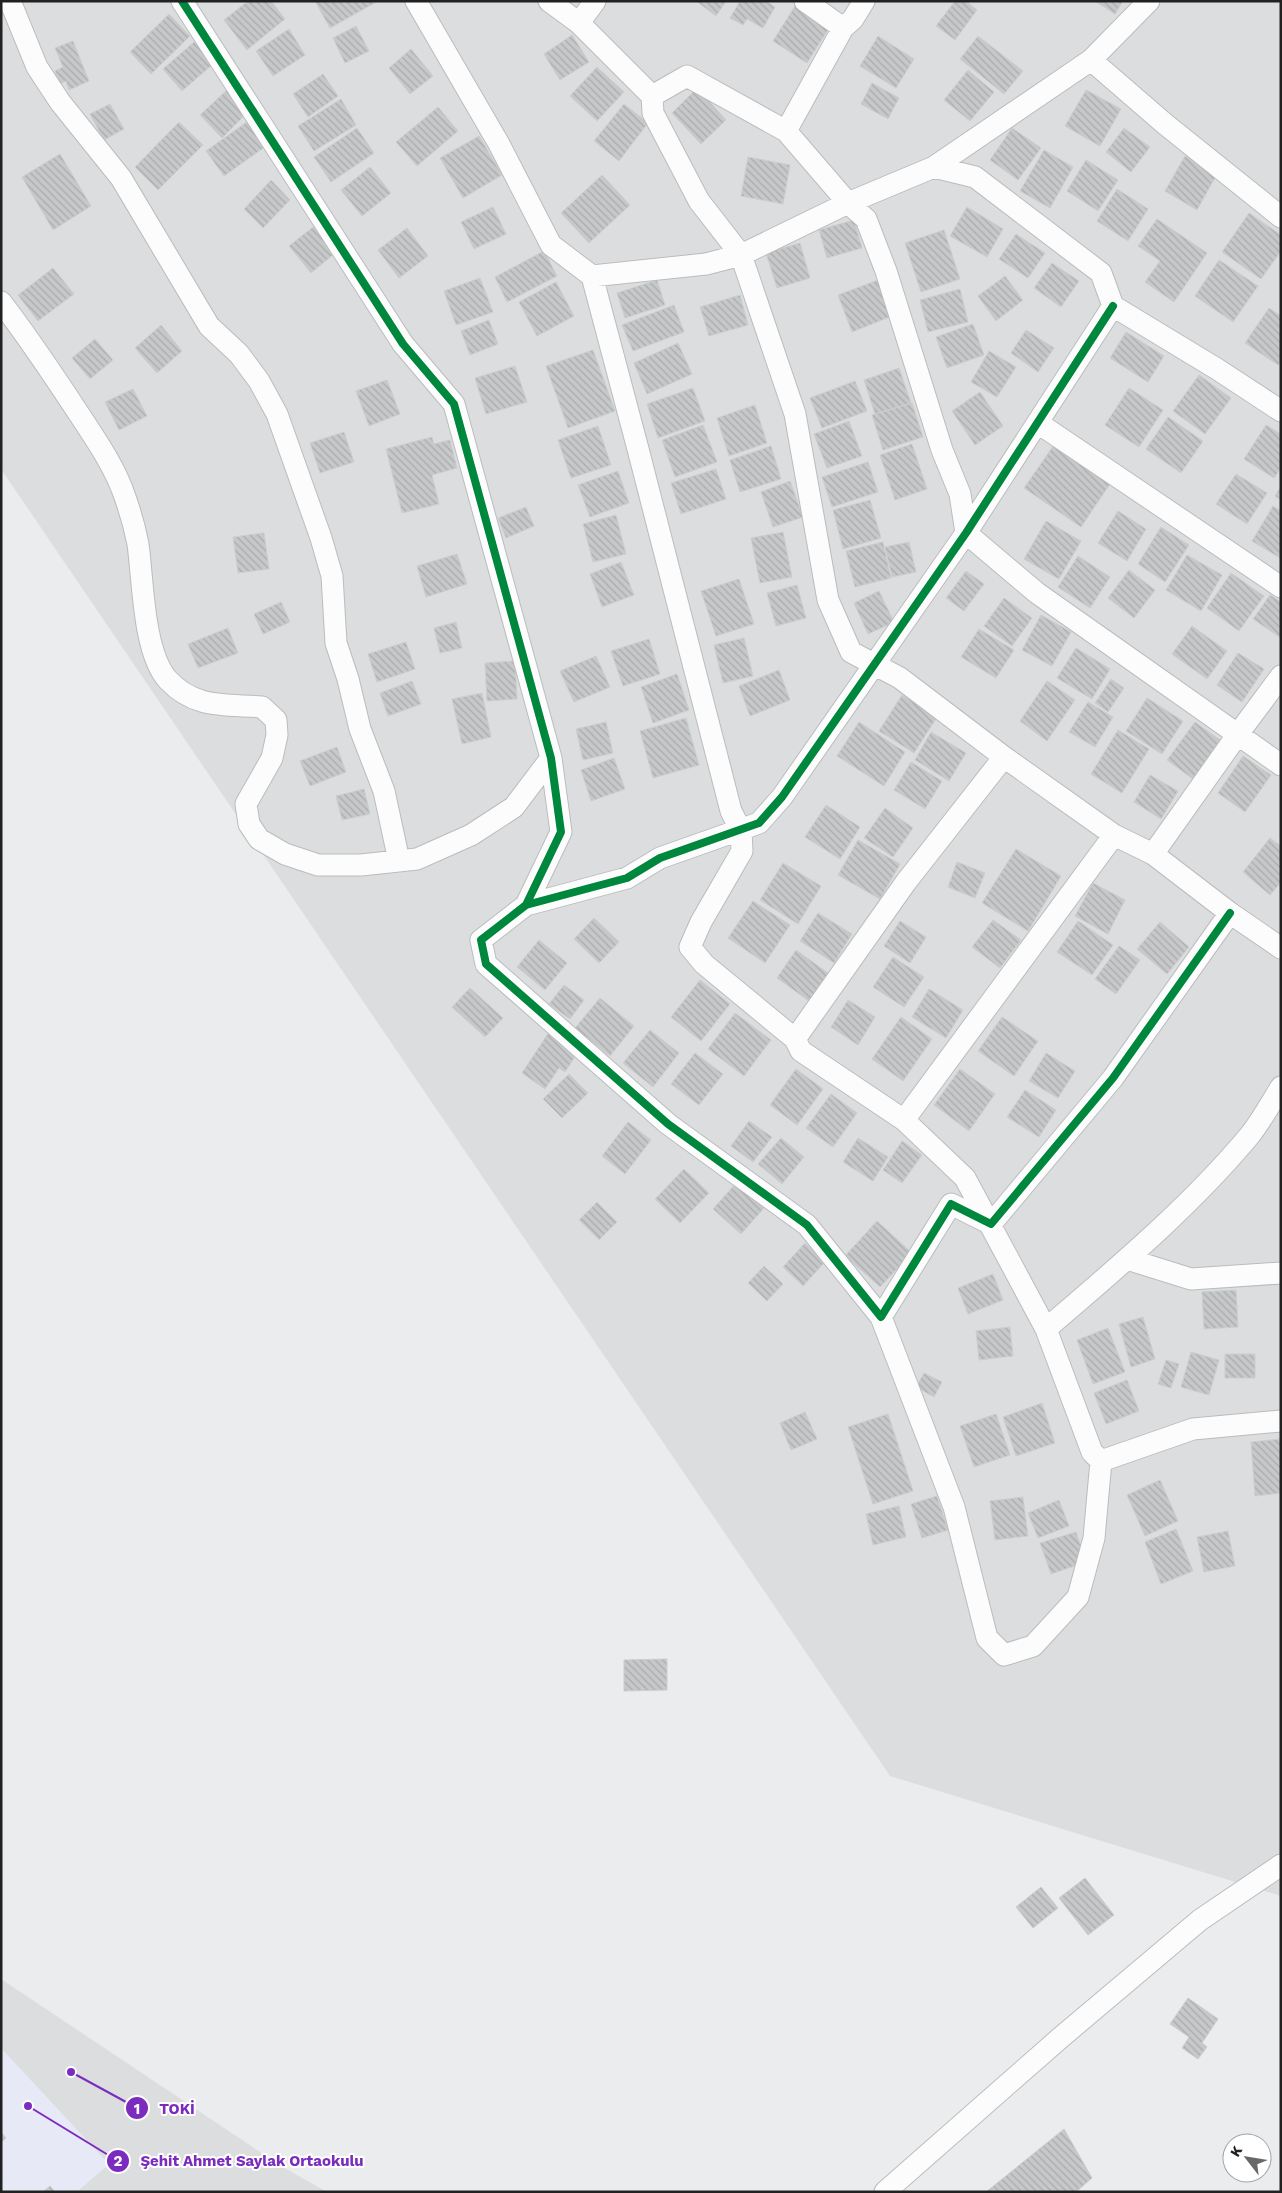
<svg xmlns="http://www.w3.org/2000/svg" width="1282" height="2193" viewBox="0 0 1282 2193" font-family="'Work Sans',sans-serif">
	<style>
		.residential { fill: #dbddde }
		.education { fill: #e7e9f6 }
		.building { fill: url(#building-back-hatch); stroke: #cbcfd1 }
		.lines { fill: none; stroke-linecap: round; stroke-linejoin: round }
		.minor-casing { stroke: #bbbcbd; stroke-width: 23 }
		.minor { stroke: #fcfcfc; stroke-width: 21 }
		.cycleway-casing { stroke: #fff; stroke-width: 11 }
		.cycleway { stroke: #00873e; stroke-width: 8 }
		.leader { fill: none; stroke: #7b2cbf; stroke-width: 2 }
		.callout-dot { fill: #7b2cbf; stroke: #fff; stroke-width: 2 }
		.mark-label { font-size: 15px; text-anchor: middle; font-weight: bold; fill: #fff }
		.callout-label { font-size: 15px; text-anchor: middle; font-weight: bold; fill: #7b2cbf; stroke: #fff; stroke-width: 4; stroke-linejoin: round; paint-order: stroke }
	</style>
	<defs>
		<pattern id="building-back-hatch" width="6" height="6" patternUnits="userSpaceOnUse" patternTransform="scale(1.25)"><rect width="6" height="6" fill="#c6c8c9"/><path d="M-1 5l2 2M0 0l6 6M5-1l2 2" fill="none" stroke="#aaacac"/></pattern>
	</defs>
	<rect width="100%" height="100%" fill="#eaecee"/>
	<path class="residential" d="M1,1h1280v1895l-391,-120 -889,-1307z
		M1,1979l280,187 46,26h-326z"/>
	<path class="education" d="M1,2048l108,116 -32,28h-76z"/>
	<path class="building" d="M248,1h23l14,18 -38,31 -23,-30z
		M315,1h63l-48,27z
		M696,1h30l-10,15z
		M740,1h26l9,6 -12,21 -16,-9 -4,6 -13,-7z
		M955,1h11l11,9 -22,30 -19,-14z
		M1095,1h28l-8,13z
		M795,6l34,22 -22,35 -34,-22z
		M169,14l21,22 -39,38 -21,-22z
		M356,26l13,25 -24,12 -12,-25z
		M289,29l16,26 -32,21 -17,-25z
		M572,35l17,27 -29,18 -16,-26z
		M878,36l36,23 -18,29 -36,-22z
		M978,36l45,35 -19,23 -44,-35z
		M73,41l16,40 -20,9 -3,-9 -6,3 -5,-13 8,-4 -8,-19z
		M194,42l19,22 -31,27 -19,-22z
		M411,49l22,27 -23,18 -21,-26z
		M597,67l27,25 -27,29 -27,-25z
		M968,70l26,22 -24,29 -26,-21z
		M323,74l15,22 -30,21 -15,-23z
		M872,83l27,15 -11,21 -27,-15z
		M697,88l29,32 -25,24 -29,-31z
		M228,89l21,22 -27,27 -22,-23z
		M1086,90l35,19 -21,37 -35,-20z
		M341,99l15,26 -42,26 -16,-25z
		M110,104l14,25 -20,11 -14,-26z
		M624,104l24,19 -29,38 -25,-20z
		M438,107l20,24 -41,35 -21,-24z
		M251,119l18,25 -45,32 -18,-25z
		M179,122l24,23 -45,45 -23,-23z
		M357,128l17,25 -43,29 -17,-25z
		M1012,128l29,20 -23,32 -28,-20z
		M1124,128l26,19 -19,25 -25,-20z
		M479,136l23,39 -39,23 -23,-40z
		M1044,150l29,17 -23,41 -30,-17z
		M60,154l31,52 -38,24 -31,-53z
		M1185,156l32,18 -20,36 -32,-19z
		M748,157l42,8 -7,39 -42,-8z
		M1086,160l32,20 -20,31 -31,-20z
		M370,167l21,26 -29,23 -21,-26z
		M602,175l28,30 -41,38 -28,-30z
		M271,180l19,20 -27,28 -19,-19z
		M1117,189l31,20 -20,32 -31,-20z
		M493,207l13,27 -32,15 -13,-27z
		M967,207l36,22 -16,28 -37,-21z
		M1249,213l32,22v16l-20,28 -39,-27z
		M1157,219l50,34 -33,49 -29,-20 15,-21 -22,-15z
		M854,220l8,28 -35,10 -8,-28z
		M317,224l22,26 -28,23 -22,-27z
		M407,228l21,28 -29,22 -21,-28z
		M944,230l16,49 -39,13 -16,-49z
		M1016,234l29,19 -17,25 -29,-19z
		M800,243l10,35 -33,10 -11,-35z
		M544,251l13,25 -50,26 -12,-25z
		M1219,260l39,26 -25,36 -38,-26z
		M1052,263l27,18 -18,26 -27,-19z
		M53,268l21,26 -36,27 -20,-26z
		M1005,276l18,24 -27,21 -18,-25z
		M480,278l13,34 -37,13 -12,-34z
		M657,280l8,25 -40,13 -8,-25z
		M878,280l14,36 -40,16 -14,-37z
		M556,282l18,34 -37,20 -18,-34z
		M960,289l8,33 -40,10 -8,-32z
		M740,295l8,30 -39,11 -9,-29z
		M674,305l10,27 -51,19 -11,-26z
		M1269,308l12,8v46l-3,3 -33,-22z
		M489,320l9,24 -28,11 -9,-24z
		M973,324l11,31 -37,13 -11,-31z
		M161,325l21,26 -25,22 -22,-25z
		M1026,330l28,18 -16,24 -27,-19z
		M1126,332l38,24 -16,26 -38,-24z
		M95,339l18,21 -23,19 -18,-21z
		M678,343l14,31 -45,20 -13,-31z
		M593,350l22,61 -47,17 -22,-62z
		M989,351l27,16 -19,30 -26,-15z
		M515,366l12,36 -41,12 -11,-36z
		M899,368l12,35 -36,11 -11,-34z
		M1199,375l32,23 -26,36 -32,-23z
		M387,380l13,34 -31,12 -13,-35z
		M855,381l12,30 -45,17 -12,-30z
		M693,388l12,33 -47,17 -11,-34z
		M1129,388l34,22 -24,37 -34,-22z
		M133,389l14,27 -28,14 -14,-28z
		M980,392l23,34 -28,19 -23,-34z
		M912,403l11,34 -40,13 -11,-35z
		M755,405l12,38 -38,13 -12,-38z
		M1168,417l35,24 -22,32 -35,-24z
		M849,421l13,35 -35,12 -13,-34z
		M703,425l14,37 -42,15 -13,-37z
		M1266,425l15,9v34l-7,10 -30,-19z
		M598,426l13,39 -40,13 -13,-38z
		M344,432l10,30 -34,11 -10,-30z
		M432,437l2,7 16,-4 7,28 -25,7 7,29 -37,9 -16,-64z
		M912,444l15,45 -32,11 -15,-45z
		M1054,445l56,39 -29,43 -57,-39z
		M771,446l10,33 -41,13 -10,-32z
		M868,462l10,30 -46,15 -10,-30z
		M716,469l10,30 -45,15 -10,-31z
		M618,471l11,32 -39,14 -12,-32z
		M1236,474l31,19 -20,31 -31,-20z
		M790,481l13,36 -30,10 -12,-35z
		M1281,486v14l-6,-4z
		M870,500l11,38 -38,11 -10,-39z
		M1273,506l8,5 -1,47 -28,-17z
		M526,507l8,19 -28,12 -8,-20z
		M1118,511l28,18 -19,32 -29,-18z
		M616,515l10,39 -33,8 -10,-38z
		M1046,521l35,20 -22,38 -35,-20z
		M1161,527l28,18 -24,37 -27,-18z
		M783,532l9,45 -32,6 -9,-45z
		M264,533l5,36 -31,4 -5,-36z
		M883,542l8,36 -36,9 -9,-36z
		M909,542l7,30 -24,5 -7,-30z
		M457,554l10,30 -41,13 -9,-31z
		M1187,555l35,20 -21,36 -35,-21z
		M1078,556l32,21 -20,31 -32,-21z
		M621,562l13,33 -32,12 -12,-33z
		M1129,570l26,20 -21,28 -26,-20z
		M966,571l18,13 -20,27 -18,-13z
		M1231,573l33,23 -25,35 -32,-23z
		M739,579l15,45 -38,12 -15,-45z
		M797,585l9,33 -30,8 -9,-33z
		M879,591l15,31 -26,12 -14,-31z
		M1270,595l11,7v36l-28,-19z
		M1004,598l28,20 -20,28 -28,-20z
		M281,602l9,20 -27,12 -9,-20z
		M1041,615l30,17 -19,34 -30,-16z
		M456,622l6,26 -22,5 -6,-25z
		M1192,626l35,25 -20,28 -35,-25z
		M228,628l10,25 -40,15 -10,-24z
		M979,629l35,21 -18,28 -35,-21z
		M744,638l9,38 -30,7 -9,-38z
		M649,639l11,35 -37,12 -12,-35z
		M406,642l9,27 -38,13 -9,-28z
		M1076,648l34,21 -18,30 -35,-21z
		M1238,653l26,16 -22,33 -25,-17z
		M596,656l14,31 -36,15 -14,-31z
		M515,661l2,38 -30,2 -2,-38z
		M779,670l11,30 -40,16 -11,-30z
		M677,674l12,36 -36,13 -12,-36z
		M1111,679l13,9 -16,24 -13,-9z
		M412,681l9,23 -33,12 -8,-23z
		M1047,681l28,19 -28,41 -27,-20z
		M482,693l9,44 -29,7 -10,-45z
		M902,695l35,22 -23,36 -35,-22z
		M1147,698l36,23 -21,33 -36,-23z
		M1088,702l25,15 -18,30 -26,-15z
		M686,718l13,47 -46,13 -13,-47z
		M606,722l7,31 -30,7 -7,-31z
		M859,722l46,30 -21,34 -47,-30z
		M1195,722l25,18 -27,39 -26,-19z
		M1118,730l31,19 -27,44 -31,-19z
		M931,732l35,21 -17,28 -34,-21z
		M337,747l9,25 -36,14 -10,-25z
		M1243,756l28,19 -26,37 -27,-19z
		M614,758l11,31 -34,12 -10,-31z
		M911,762l31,19 -17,28 -31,-19z
		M1150,775l28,16 -17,28 -27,-17z
		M364,789l6,25 -28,6 -6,-24z
		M826,805l34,22 -20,32 -35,-22z
		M885,808l28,20 -20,29 -29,-19z
		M1270,838l11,8v36l-11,13 -27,-23z
		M858,840l42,24 -20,35 -42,-24z
		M1016,849l45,27 -33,55 -46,-28z
		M957,862l28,11 -10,25 -27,-11z
		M783,863l38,23 -23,38 -38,-24z
		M1093,883l32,17 -17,34 -33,-18z
		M753,901l37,24 -25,38 -37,-25z
		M818,913l34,21 -18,29 -34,-22z
		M594,918l25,24 -20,21 -25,-24z
		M993,920l28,20 -21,28 -28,-21z
		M900,921l26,16 -16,26 -26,-17z
		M1078,921l35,24 -21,30 -35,-23z
		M1160,922l29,25 -22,27 -30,-25z
		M539,940l28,23 -22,27 -28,-23z
		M1119,946l21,14 -24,34 -21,-15z
		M796,950l32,23 -19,28 -32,-23z
		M893,957l31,20 -20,30 -31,-20z
		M700,980l30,24 -29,37 -30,-24z
		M564,985l20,15 -14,19 -21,-15z
		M470,988l33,30 -18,19 -33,-30z
		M929,989l34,21 -17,28 -34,-21z
		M600,998l34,28 -24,30 -35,-28z
		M848,1000l27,17 -17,28 -27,-18z
		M735,1013l36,27 -27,36 -36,-27z
		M901,1017l31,22 -29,42 -31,-22z
		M1002,1017l36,24 -24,35 -36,-25z
		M650,1030l29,23 -26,34 -30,-24z
		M549,1032l29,20 -13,20 -6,-4 -14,21 -23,-16z
		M695,1053l28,21 -24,31 -28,-21z
		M1046,1053l29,18 -17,27 -29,-17z
		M796,1069l27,20 -26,36 -27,-20z
		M960,1069l35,25 -26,37 -35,-26z
		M569,1074l19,19 -26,25 -19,-19z
		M1025,1090l31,20 -17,27 -32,-20z
		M831,1094l26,19 -24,34 -27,-19z
		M749,1121l23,16 -19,25 -22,-16z
		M628,1122l23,18 -26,34 -23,-18z
		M781,1138l23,19 -22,27 -24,-20z
		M858,1138l30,19 -15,24 -30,-19z
		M902,1141l20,14 -20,28 -19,-13z
		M684,1169l25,24 -29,30 -25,-24z
		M737,1182l28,25 -24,27 -28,-25z
		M597,1202l20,20 -18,18 -20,-20z
		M877,1221l35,32 -32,34 -35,-31z
		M805,1243l20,19 -22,24 -20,-19z
		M764,1266l19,18 -16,17 -19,-18z
		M993,1274l10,26 -35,14 -10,-26z
		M1236,1290l2,37 -34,2 -2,-37z
		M1143,1317l12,42 -24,8 -12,-43z
		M1010,1327l3,29 -34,4 -3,-29z
		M1108,1328l17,44 -32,12 -16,-44z
		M1191,1352l28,8 -10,35 -28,-8z
		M1225,1354h30v24h-30z
		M1166,1360l13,4 -8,24 -13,-4z
		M924,1373l18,9 -8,15 -18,-10z
		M1127,1380l12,31 -33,13 -12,-31z
		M1042,1403l13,40 -39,13 -13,-39z
		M805,1412l12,27 -26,11 -11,-27z
		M888,1414l25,77 -40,13 -25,-77z
		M996,1414l14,41 -36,12 -14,-41z
		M1281,1439v54l-26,3 -4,-54z
		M1160,1480l18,41 -33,15 -18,-41z
		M937,1496l11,34 -26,8 -11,-34z
		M1023,1497l5,39 -33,4 -5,-39z
		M1059,1500l10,26 -31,12 -10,-25z
		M899,1506l7,31 -33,8 -7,-31z
		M1176,1529l17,42 -32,13 -16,-42z
		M1228,1531l7,35 -31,6 -7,-35z
		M1076,1532l10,30 -35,12 -11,-31z
		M667,1659v31l-43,1v-31z
		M1085,1878l29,37 -26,20 -29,-37z
		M1041,1887l17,21 -25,20 -17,-21z
		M1188,1998l30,21 -16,24 5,4 -9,12 -16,-11 7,-11 -19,-13z
		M1064,2129l28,49 -16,14h-90z
		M1,2132l5,6 -5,4z
		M50,2186l5,6h-12z"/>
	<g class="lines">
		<g class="minor-casing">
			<path id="minor" d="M10,1l27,66 23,35 61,76 88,148 30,28 20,27 18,33 44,124 11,38 4,67 12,36 12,50 24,62 15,70
				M182,1l221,343 51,60 97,354 10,74 -35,73
				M416,1l83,143 52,101 41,31 46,173 93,362 10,20 1,20 -41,71 -11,25 14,17 91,75 6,12 103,69 61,58 81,151 46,123 9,9 92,-32 88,-8
				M549,1l30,22 73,73 1,17 46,88 42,54 54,159 33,186 23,52 49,26 104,79 110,78 39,19 77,59 51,35
				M805,1l38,27
				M579,23l16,-22
				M1091,60l74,64 116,93
				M652,96l35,-20 99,55 62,72 18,16 20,52 56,179 18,44 6,39 71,60 244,172
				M786,131l57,-103 10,-9 11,-18
				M934,167l41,10 126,96 12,33 104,63 64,42
				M592,276l114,-12 35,-9 107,-52 86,-36 157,-107 58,-59
				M1,302c28,36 53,74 78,112 17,26 36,53 46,83 5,14 10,32 13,47 5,35 5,109 30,136 27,29 57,24 94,27l14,13 1,15 -5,23 -26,46 3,20 10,15 26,15 33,11h43l56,-6 54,-24 43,-28 37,-49
				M1113,306l-147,227 -184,264 -23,26 -99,35 -33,20 -101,27 -45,35 5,24 182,160 139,101 74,92 70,-113 40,20 122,-146 117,-165
				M1038,423l243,164
				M1153,854l85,-120 43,-58
				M795,1039l111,-157 98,-125
				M904,1120l210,-285
				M1127,1259l64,20 90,-6
				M881,1317l73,190 33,131 17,17 29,-9 45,-49 16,-59 7,-77
				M1046,1329c71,-61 144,-122 204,-194 11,-14 21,-32 31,-48
				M885,2192l174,-153 141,-119 81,-55"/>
		</g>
		<use href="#minor" class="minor"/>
		<g class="cycleway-casing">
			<path id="cycleway" d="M182,1l221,343 51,60 97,354 10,74 -35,73
				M1113,306l-147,227 -184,264 -23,26 -99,35 -33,20 -101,27 -45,35 5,24 182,160 139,101 74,92 70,-113 40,20 122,-146 117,-165"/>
		</g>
		<use href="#cycleway" class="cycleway"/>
	</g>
	<path class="leader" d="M71 2072L137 2108M28 2106L118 2161"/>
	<g class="callout-dot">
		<circle cx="71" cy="2072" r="5"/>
		<circle cx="28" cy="2106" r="5"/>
		<circle cx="137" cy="2108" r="12"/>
		<circle cx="118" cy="2161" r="12"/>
	</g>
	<g class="mark-label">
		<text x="137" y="2114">1</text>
		<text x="118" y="2166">2</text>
	</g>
	<g class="callout-label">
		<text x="177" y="2114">TOKİ</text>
		<text x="252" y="2166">Şehit Ahmet Saylak Ortaokulu</text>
	</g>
	<rect width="1282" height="2193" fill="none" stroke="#212121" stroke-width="5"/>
	<g transform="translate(1247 2158) rotate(301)"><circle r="24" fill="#ffffff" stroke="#a6a6a6"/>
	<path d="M0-4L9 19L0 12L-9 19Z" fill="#676869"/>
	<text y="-8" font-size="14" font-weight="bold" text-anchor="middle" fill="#212121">K</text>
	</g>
</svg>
